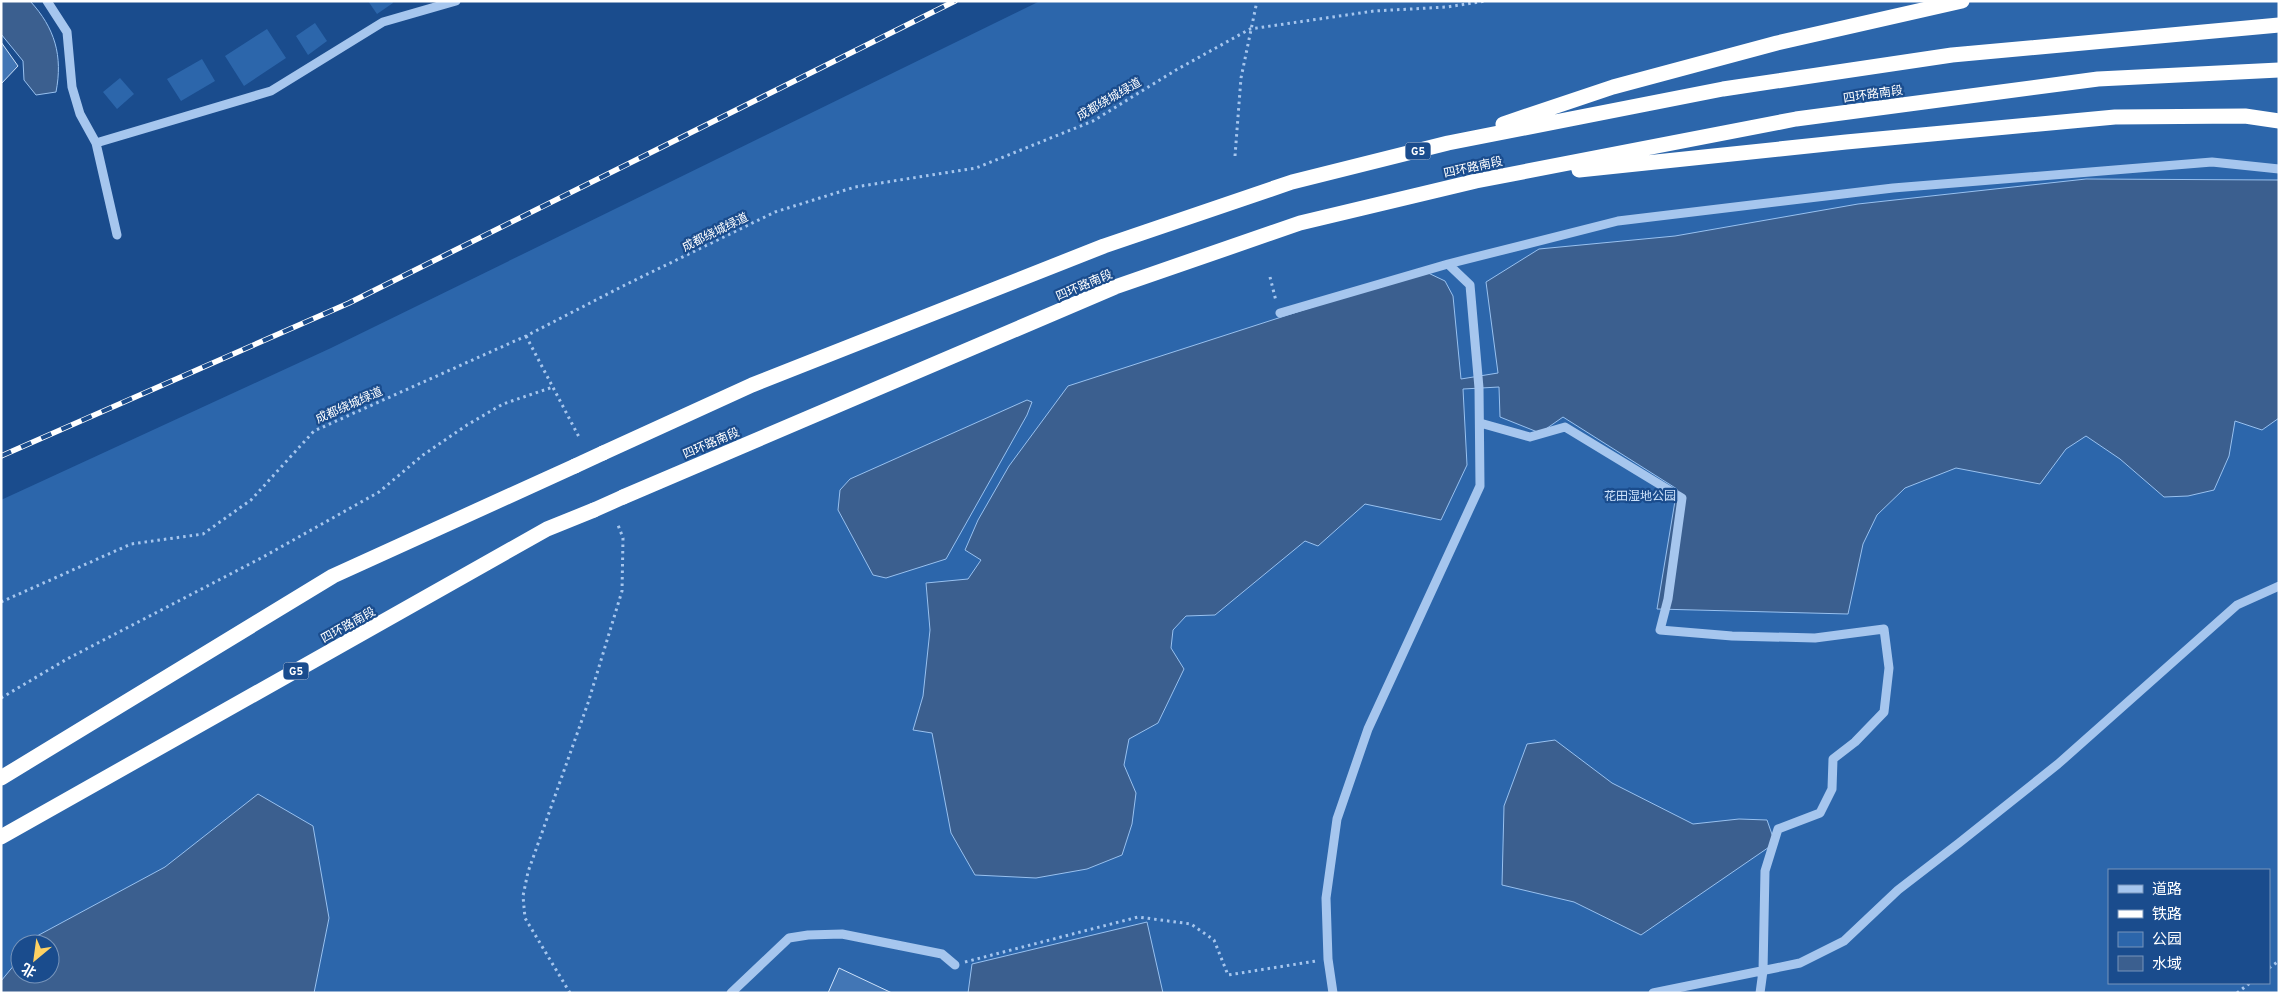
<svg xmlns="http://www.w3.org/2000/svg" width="2280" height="994" viewBox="0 0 2280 994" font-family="Overpass,'Noto Sans SC',sans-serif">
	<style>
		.green { fill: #2c66ab; fill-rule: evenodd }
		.water { fill: #3b5f8f; stroke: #98c1f0 }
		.building { fill: #4276b5; stroke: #cce1fa }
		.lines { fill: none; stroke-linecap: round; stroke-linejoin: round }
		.path { stroke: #a6c6ee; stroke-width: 3; stroke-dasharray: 2.5 4; stroke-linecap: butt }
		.minor { stroke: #a6c6ee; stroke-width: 9 }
		.highway { stroke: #fff; stroke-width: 15 }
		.rail-casing { stroke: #fff; stroke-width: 5.5 }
		.rail { stroke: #1a4c8d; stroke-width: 4; stroke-dasharray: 11; stroke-linecap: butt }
		.highway-bridge { stroke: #fff; stroke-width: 15 }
		.labels { text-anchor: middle; stroke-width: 4.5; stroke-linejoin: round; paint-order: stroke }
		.shield { fill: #1a4c8d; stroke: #bac9dd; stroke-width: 1 }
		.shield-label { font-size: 11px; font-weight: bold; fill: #fff }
		.street-label { font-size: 12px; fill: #fff; stroke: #1a4c8d }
		.park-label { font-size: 12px; fill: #cce1fa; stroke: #1a4c8d }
	</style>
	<rect width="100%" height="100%" fill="#1a4c8d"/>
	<path class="green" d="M368,1h24l1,2 -16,11z
		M1040,1h1239v992h-2278v-493l330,-152zM2109,870h160v113h-160zM20,944h30v30h-30z
		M315,23l12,18 -19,14 -12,-19z
		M267,29l19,29 -42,28 -19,-30z
		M202,59l13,22 -34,20 -14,-22z
		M120,78l14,16 -17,15 -14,-17z"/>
	<path class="water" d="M1,1h29c25,27 33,55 26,91l-20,3 -12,-15 -1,-19 -22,-27z
		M2086,179l193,1v238l-17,12 -27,-9 -6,35 -15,34 -26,6 -24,1 -44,-38 -34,-23 -20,13 -26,35 -84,-16 -51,20 -28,27 -14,29 -15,70 -191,-5 20,-120 -114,-72 -23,16 -40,-16 -1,-30 -36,2 4,76 -26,55 -76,-16 -47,42 -13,-5 -90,74 -29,1 -13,14 -2,18 13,21 -26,54 -29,16 -5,26 12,28 -4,31 -10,31 -35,14 -51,9 -61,-3 -24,-42 -19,-100 -19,-3 10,-34 7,-66 -4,-47 42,-4 13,-19 -16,-10 13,-30 31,-54 59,-80 356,-115 21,10 8,15 8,83 37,-6 -12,-91 53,-33 136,-13 183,-32z
		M1027,400l5,2 -5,13 -81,144 -60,19 -13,-3 -35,-65 2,-20 10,-11z
		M1555,740l57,43 81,41 46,-5 28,1 8,23 -134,92 -67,-33 -72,-17 2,-79 23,-62z
		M258,794l55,32 16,92 -15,75h-313v-12l19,-23v16h30v-30h-19l6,-8 128,-69z
		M1147,922l16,71h-195l4,-29z"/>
	<path class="building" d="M1,42l17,24 -17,18z
		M839,968l53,25h-64z"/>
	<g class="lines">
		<path class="path" d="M1235,156l6,-78 16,-77
			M1270,277l6,24
			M526,336l53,101
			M1,602l130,-58 72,-10 48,-34 63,-69 212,-95 99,-51 150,-73 80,-25 121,-19 117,-47 83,-51 74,-41 124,-18 73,-4 39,-6
			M1,698l66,-39 196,-102 116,-65 44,-37 44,-30 36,-21 50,-17
			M965,962l173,-45 53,7 23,16 14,35 88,-14
			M2269,968l10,-7
			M570,993l-45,-75 -2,-22 5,-24 60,-169 34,-112 1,-53 -5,-13
			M2237,993l13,-10"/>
		<path class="minor" d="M47,1l20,31 5,55 8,27 16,29 21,92
			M96,143l175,-52 112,-69 73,-21
			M1448,264l170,-43 275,-33 319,-26 67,7
			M1280,313l168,-49 22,21 9,103 1,98 -112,243 -31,90 -11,79 2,61 5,34
			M1480,423l50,14 35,-10 117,71 -14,101 -8,31 72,6 83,2 69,-9 5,39 -5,44 -29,30 -22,17 -1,30 -12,24 -42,16 -13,42 -2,100 -3,22
			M731,993l58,-55 19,-3 34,-1 100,20 13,11
			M1653,993l147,-30 44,-22 54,-51 61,-47 99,-79 179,-159 42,-19"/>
		<path class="highway" d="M1503,124l110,-37 164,-44 185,-42
			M1579,170l267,-28 269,-25 130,-1 34,5
			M603,453l149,-68 352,-139 188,-64 156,-39 275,-54 229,-34 327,-30
			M623,497l492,-210 185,-64 176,-42 320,-62 302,-40 181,-9
			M1,778l332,-202 242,-110
			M1,837l546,-308 47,-19"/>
		<g class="rail-casing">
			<path id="rail" d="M1,456l348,-153 606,-302"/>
		</g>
		<use href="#rail" class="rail"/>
		<path class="highway-bridge" d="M575,466l28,-13
			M594,510l29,-13"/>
	</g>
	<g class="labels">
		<g class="shield">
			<rect x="1405.5" y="142.5" width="25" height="17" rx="4"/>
			<rect x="283.5" y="662.5" width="25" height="17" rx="4"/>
		</g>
		<g class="shield-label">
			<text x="1418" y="155">G5</text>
			<text x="296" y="675">G5</text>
		</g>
		<g class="street-label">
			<text transform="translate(1873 94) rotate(-8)" y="4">四环路南段</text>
			<text transform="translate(1109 99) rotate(-30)" y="4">成都绕城绿道</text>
			<text transform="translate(1473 167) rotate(-12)" y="4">四环路南段</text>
			<text transform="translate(715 232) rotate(-26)" y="4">成都绕城绿道</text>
			<text transform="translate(1084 285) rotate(-23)" y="4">四环路南段</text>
			<text transform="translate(349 405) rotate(-24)" y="4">成都绕城绿道</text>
			<text transform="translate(711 443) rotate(-23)" y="4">四环路南段</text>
			<text transform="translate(348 625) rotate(-29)" y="4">四环路南段</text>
		</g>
		<g class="park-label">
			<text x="1640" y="500">花田湿地公园</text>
		</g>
	</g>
	<rect width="2280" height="994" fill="none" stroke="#ffffff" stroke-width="5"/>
	<rect x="2108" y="869" width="162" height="115" fill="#1a4c8d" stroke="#7694bb"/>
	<rect x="2118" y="885" width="25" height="8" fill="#a6c6ee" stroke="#7694bb"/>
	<text x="2152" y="894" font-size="15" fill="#ffffff">道路</text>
	<rect x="2118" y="910" width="25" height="8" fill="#ffffff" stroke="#7694bb"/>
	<text x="2152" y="919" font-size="15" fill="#ffffff">铁路</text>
	<rect x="2118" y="932" width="25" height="15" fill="#2c66ab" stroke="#7694bb"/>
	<text x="2152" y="944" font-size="15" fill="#ffffff">公园</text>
	<rect x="2118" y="956" width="25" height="15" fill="#3b5f8f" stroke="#7694bb"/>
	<text x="2152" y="969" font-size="15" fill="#ffffff">水域</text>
	<g transform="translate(35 959) rotate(209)"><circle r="24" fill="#1a4c8d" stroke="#7694bb"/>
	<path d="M0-4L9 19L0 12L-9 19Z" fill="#ffd263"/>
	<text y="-8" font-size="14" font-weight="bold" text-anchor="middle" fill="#ffffff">北</text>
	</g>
</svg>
